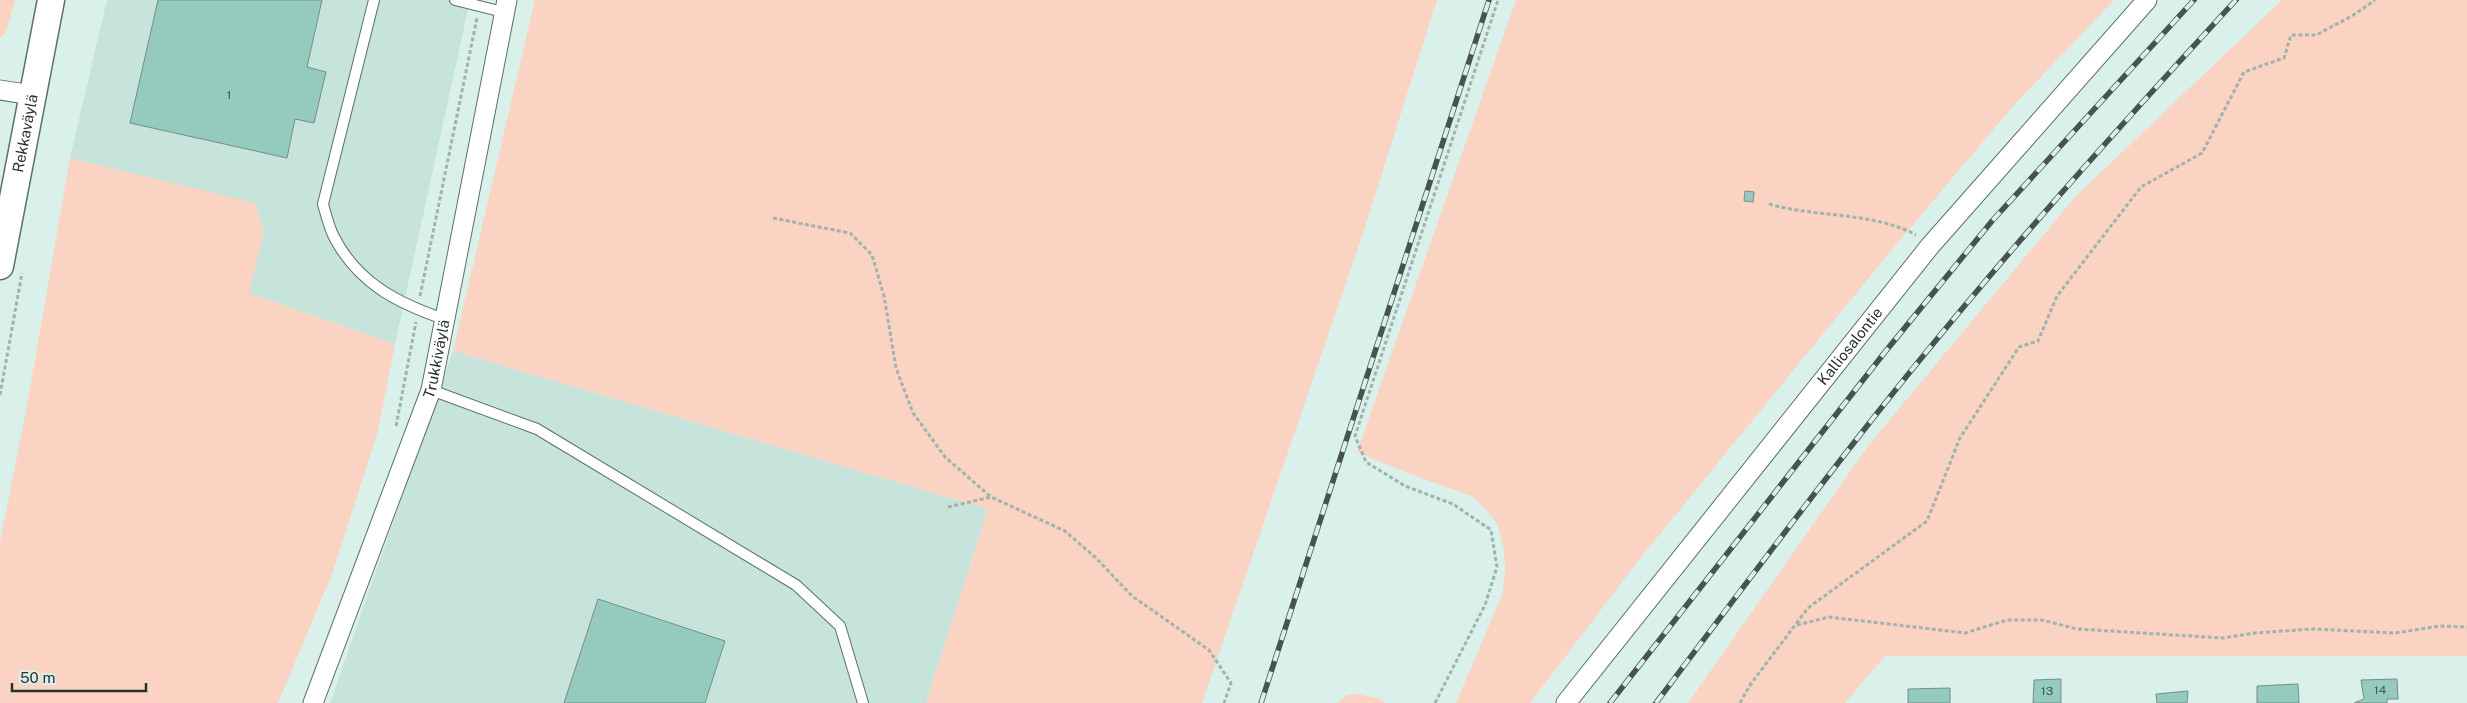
<svg xmlns="http://www.w3.org/2000/svg" width="2467" height="703" viewBox="0 0 2467 703" font-family="'Public Sans',sans-serif">
	<style>
		.built { fill: #c6e4db }
		.green { fill: #fbd3c2 }
		.building { fill: #94cbbd; stroke: #798c87 }
		.lines { fill: none; stroke-linecap: round; stroke-linejoin: round }
		.lane-casing { stroke: #5c6f6a; stroke-width: 12 }
		.street-casing { stroke: #5c6f6a; stroke-width: 21 }
		.secondary-casing { stroke: #5c6f6a; stroke-width: 29 }
		.path { stroke: #a1b3ae; stroke-width: 3; stroke-dasharray: 4 2.5; stroke-linecap: butt }
		.lane { stroke: #fff; stroke-width: 10 }
		.street { stroke: #fff; stroke-width: 19 }
		.secondary { stroke: #fff; stroke-width: 26 }
		.rail-casing { stroke: #485350; stroke-width: 5.5 }
		.rail { stroke: #daf0ea; stroke-width: 4; stroke-dasharray: 11; stroke-linecap: butt }
		.labels { text-anchor: middle; stroke-width: 4.5; stroke-linejoin: round; paint-order: stroke }
		.number-label { font-size: 12px; fill: #435752 }
		.street-label { font-size: 15px; fill: #28302e; stroke: #daf0ea }
	</style>
	<rect width="100%" height="100%" fill="#daf0ea"/>
	<path class="built" d="M107,0h363l-75,344 -147,-51 16,-62 -194,-73z
		M453,351l535,158 -62,194h-596z"/>
	<path class="green" d="M0,0h15l-9,32 -6,6z
		M535,0h902l-75,236 -160,467h-276l62,-194 -535,-158z
		M1516,0h598l-100,105 -125,148 -251,308 -108,142h-74l46,-108 3,-22 -1,-23 -6,-25 -13,-17 -13,-12 -65,-23 -50,-21z
		M2282,0h185v656h-582l-40,47h-157l180,-257 207,-249z
		M70,158l185,45 9,28 -15,62 146,51 -17,87 -45,140 -55,132h-278v-161l27,-136z
		M1358,694l20,4 7,5h-48l11,-8z"/>
	<path class="building" d="M158,0h164l-15,67 19,5 -12,51 -19,-4 -8,39 -157,-35z
		M1745,191l9,1 -1,10 -9,-1z
		M598,599l127,42 -20,62h-141z
		M2061,679v24h-28l1,-23z
		M2397,679l1,20h-11v4h-33l10,-4 -3,-19z
		M2298,684l1,19h-42v-17z
		M1950,688v15h-42v-14z
		M2188,691l-1,12h-30l-1,-9z"/>
	<g class="lines">
		<g class="lane-casing">
			<path id="lane" d="M374,0l-51,204c3,11 6,23 11,33 24,46 63,66 110,82
				M455,0l48,12
				M431,390l106,39 259,156 44,41 23,77"/>
		</g>
		<g class="street-casing">
			<g id="street">
				<path d="M0,90l32,5"/>
				<path id="s1" d="M313,703l118,-313 76,-390"/>
				<path id="s2" d="M1566,703l364,-457 217,-246"/>
			</g>
		</g>
		<g class="secondary-casing">
			<g id="secondary">
				<path id="s3" d="M0,266l51,-266"/>
			</g>
		</g>
		<path class="path" d="M1769,204c47,14 102,7 147,31
			M773,218l77,15 22,22 12,41 12,72 17,45 32,44 46,40
			M420,296l57,-278
			M0,395l22,-122
			M396,426l20,-104
			M948,507l43,-10 74,34 31,27 36,38 77,54 22,33 -7,20
			M1797,625l32,-8 136,16 42,-13h35l35,9 146,9 32,-5 58,-4 82,4 45,-7 27,1
			M1435,703l50,-98 12,-38 -6,-37 -38,-26 -48,-18 -39,-24 -11,-26 143,-436
			M1740,703l10,-18 58,-77 119,-87 33,-83 59,-91 19,-6 19,-45 84,-109 61,-34 42,-81 40,-14 7,-23h25l36,-19 23,-16"/>
		<use href="#lane" class="lane"/>
		<use href="#street" class="street"/>
		<use href="#secondary" class="secondary"/>
		<g class="rail-casing">
			<path id="rail" d="M1261,703l228,-703
				M1610,703l275,-351 107,-131 202,-221
				M1656,703c66,-88 132,-176 200,-263 119,-153 249,-298 380,-440"/>
		</g>
		<use href="#rail" class="rail"/>
	</g>
	<g class="labels">
		<g class="number-label">
			<text x="229" y="99">1</text>
			<text x="2380" y="694">14</text>
			<text x="2047" y="695">13</text>
		</g>
		<g class="street-label">
			<text dy="5" stroke="none"><textPath href="#s3" startOffset="135">Rekkaväylä</textPath></text>
			<text dy="5" stroke="none"><textPath href="#s2" startOffset="456">Kalliosalontie</textPath></text>
			<text dy="5" stroke="none"><textPath href="#s1" startOffset="366">Trukkiväylä</textPath></text>
		</g>
	</g>
	<path d="M12 683v8h134v-8" fill="none" stroke="#28302e" stroke-width="2.5"/>
	<text x="20" y="683" font-size="15" fill="#28302e" stroke="#daf0ea" stroke-width="4" paint-order="stroke">50 m</text>
</svg>
